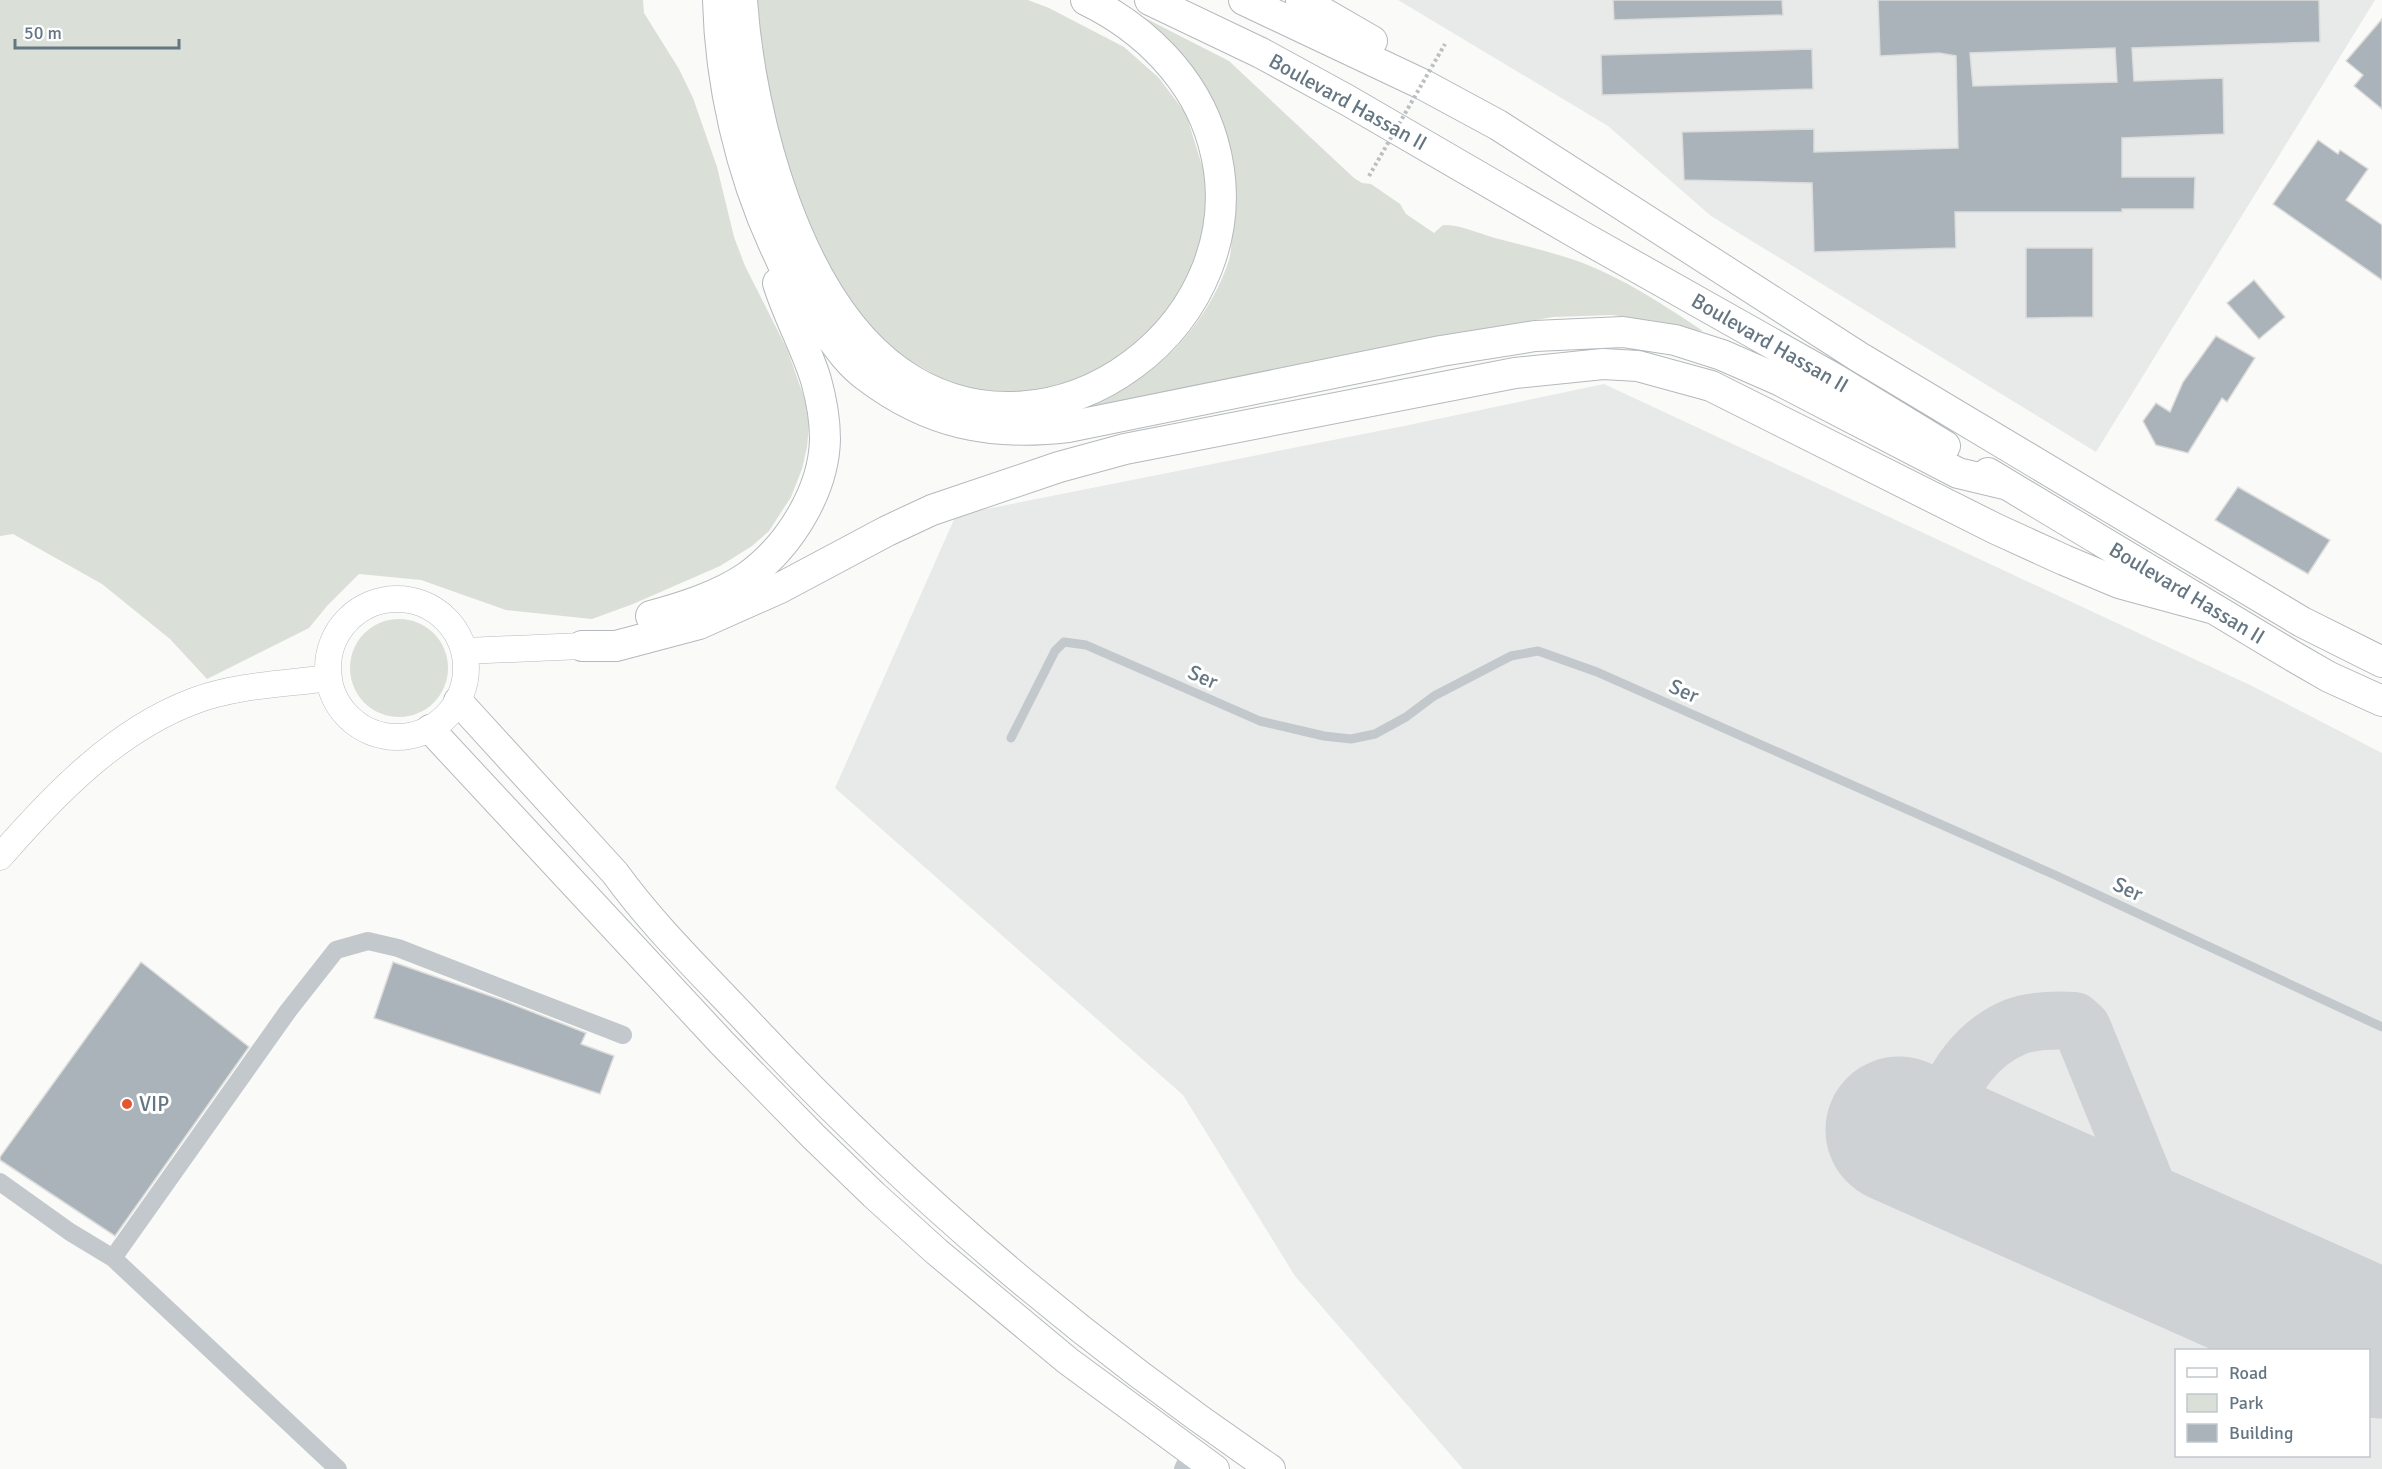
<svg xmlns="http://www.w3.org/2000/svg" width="2382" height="1469" viewBox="0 0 2382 1469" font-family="Signika,sans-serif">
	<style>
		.built { fill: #e8e9e9; fill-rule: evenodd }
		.green { fill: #dadfd7 }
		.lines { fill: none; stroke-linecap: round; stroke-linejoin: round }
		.taxiway { stroke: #ced2d4; stroke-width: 58 }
		.runway { stroke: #ced2d4; stroke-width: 147 }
		.building { fill: #aab3b9; stroke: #dcdcda; stroke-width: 1.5; fill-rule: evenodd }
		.secondary-casing { stroke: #b3babf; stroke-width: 27 }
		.primary-casing { stroke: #b5babe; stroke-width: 30 }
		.trunk-casing { stroke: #b4b9bd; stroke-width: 32 }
		.service { stroke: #c3c8cc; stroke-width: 9 }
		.minor { stroke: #c3c8cc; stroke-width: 18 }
		.secondary { stroke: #fff; stroke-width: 26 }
		.primary { stroke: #fff; stroke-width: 28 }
		.trunk { stroke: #fff; stroke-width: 30 }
		.path-bridge { stroke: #bbbfc2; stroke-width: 4; stroke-dasharray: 3 3; stroke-linecap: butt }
		.poi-dot { fill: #e4572e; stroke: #fff; stroke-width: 2 }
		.labels { text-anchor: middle; stroke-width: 6; stroke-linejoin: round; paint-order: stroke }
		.street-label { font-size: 21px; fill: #657683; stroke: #fff }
		.poi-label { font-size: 21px; fill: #657683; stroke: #fff; text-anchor: start }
	</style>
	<rect width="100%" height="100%" fill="#fafaf8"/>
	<path class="built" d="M1398,0h977l-279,452 -385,-236 -103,-90z
		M1604,384l648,302 130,67v716h-919l-168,-193 -112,-181 -348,-307 121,-273 448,-89zM2176,1350h192v106h-192z"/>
	<path class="green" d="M0,0h643l1,13 35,56 14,29 24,69 17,70 11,29 42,83 18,51 4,25 -2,22 -5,22 -11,28 -22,34 -17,15 -32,20 -87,38 -41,15 -86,-9 -85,-30 -62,-6 -32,32 -18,22 -102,51 -37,-40 -68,-55 -89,-50 -13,2z
		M752,0h276l21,8 75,39 35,31 27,36 22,71 -5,65 -50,88 -76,47 -98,14 -94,-52 -60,-79 -51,-129z
		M1143,17l86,44 125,117 8,5 9,1 29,20 6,10 28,19 9,-8c19,0 34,8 52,13 22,6 45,11 67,18 51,15 97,46 141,75l-17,-2 -18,-6 -56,-8 -59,2 -69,12 -405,84 -14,-2c23,-8 47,-16 67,-28 45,-27 81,-74 97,-123 3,-10 2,-21 4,-32 4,-34 4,-65 -8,-98 -17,-48 -47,-79 -82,-113z
		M350 668a49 49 0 1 1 98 0a49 49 0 1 1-98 0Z"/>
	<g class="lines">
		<path class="taxiway" d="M2103,1221c-23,8 -56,17 -81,9 -17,-5 -32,-19 -44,-31 -5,-5 -13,-10 -16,-16 -10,-18 -21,-46 -18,-66 6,-39 35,-75 71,-90 18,-7 40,-7 59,-6l8,7 70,172 29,37 37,35"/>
		<path class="runway" d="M1899,1130l483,215"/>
	</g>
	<path class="building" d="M1613,0h169l1,15 -169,5z
		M1878,0h441l1,42 -188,6 2,33 89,-3 1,56 -102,4v39h73l-1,32h-72v3h-167l1,36 -142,4 -2,-69 -128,-3 -2,-48 132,-3v23l144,-4 -2,-92 -17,-3 -59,3zM2115,48l2,34 -144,4 -3,-33z
		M2382,19v90l-28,-23 9,-11 -17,-14z
		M1812,49l1,40 -211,6 -1,-40z
		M2318,140l20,14 2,-4 28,19 -22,31 36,25v55l-109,-76z
		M2026,248h67v69l-67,1z
		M2254,280l31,37 -26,22 -32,-36z
		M2216,336l39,22 -28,44 -5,-4 -34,55 -32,-8 -13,-24 13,-18 14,9 13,-30z
		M2238,487l92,53 -22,34 -93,-54z
		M141,962l108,85 -134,189 -115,-76v-3z
		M393,962l106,37 87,34 -5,11 33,12 -14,38 -226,-76z"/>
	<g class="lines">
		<g class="secondary-casing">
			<path id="secondary" d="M328 668a69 69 0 1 1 138 0a69 69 0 1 1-138 0Z
				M465,651l117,-5
				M0,857c53,-61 116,-127 194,-156 42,-16 91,-17 135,-23"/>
		</g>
		<g class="primary-casing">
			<path id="primary" d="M458,701l157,172c39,54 88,101 133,149 158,169 332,317 523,447
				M430,729l292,314 91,93 61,59 63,57 131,109 147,108"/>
		</g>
		<g class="trunk-casing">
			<path id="trunk" d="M718,0c2,83 22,171 57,247 6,12 11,26 18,37 8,14 19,28 29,41 13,18 26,38 44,51 63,48 125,60 202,51l373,-76 94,-15 88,-4 52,8 47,15 57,25 179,93 46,11
				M742,0c8,118 55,300 157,372 154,108 365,-52 314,-230 -18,-64 -69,-114 -127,-142
				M1150,0l111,53 86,47 236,137 252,142 110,67
				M1244,0l180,85 74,40 361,232 443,265 80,40
				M1301,0l71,41
				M1988,473l308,185 33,19 53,24
				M651,616c33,-9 68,-20 96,-39 42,-30 77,-86 78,-138 0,-18 -4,-41 -9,-59 -10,-33 -28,-64 -38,-97
				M582,646h34l83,-22 81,-36 107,-57 45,-21 127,-43 66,-18 390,-76 88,-9 35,2 73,20 285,143 68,31 55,23 92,25"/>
		</g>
		<path class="service" d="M1011,738l44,-87 9,-9 22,3 174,76 64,15 27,3 24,-5 31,-17 28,-21 77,-40 27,-5 59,21 458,203 327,152"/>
		<path class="minor" d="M0,1182l70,50 43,26 225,211
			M113,1258l175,-247 48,-61 32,-9 30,7 225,87
			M1183,1469l8,-17"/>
		<use href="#secondary" class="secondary"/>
		<use href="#primary" class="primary"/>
		<use href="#trunk" class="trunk"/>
		<path class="path-bridge" d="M1369,176l76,-132"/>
	</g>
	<circle class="poi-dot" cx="127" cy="1104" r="6"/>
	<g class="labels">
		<g class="street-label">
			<text transform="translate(1348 102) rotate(29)" y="7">Boulevard Hassan II</text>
			<text transform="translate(1770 343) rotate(30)" y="7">Boulevard Hassan II</text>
			<text transform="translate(2187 593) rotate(31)" y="7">Boulevard Hassan II</text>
			<text transform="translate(1203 677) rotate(24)" y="7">Ser</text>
			<text transform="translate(1684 691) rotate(24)" y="7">Ser</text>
			<text transform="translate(2128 889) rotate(25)" y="7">Ser</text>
		</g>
		<g class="poi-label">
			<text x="139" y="1111">VIP</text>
		</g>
	</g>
	<rect x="2175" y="1349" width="195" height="108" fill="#ffffff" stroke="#c1c8cd" stroke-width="1.5"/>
	<rect x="2187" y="1368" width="30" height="9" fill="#ffffff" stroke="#c1c8cd" stroke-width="1.5"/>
	<text x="2229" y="1379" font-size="18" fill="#657683">Road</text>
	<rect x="2187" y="1394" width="30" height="18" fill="#dadfd7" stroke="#c1c8cd" stroke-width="1.5"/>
	<text x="2229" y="1409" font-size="18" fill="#657683">Park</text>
	<rect x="2187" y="1424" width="30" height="18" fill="#aab3b9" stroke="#c1c8cd" stroke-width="1.5"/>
	<text x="2229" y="1439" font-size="18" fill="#657683">Building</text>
	<path d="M15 39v9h164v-9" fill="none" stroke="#657683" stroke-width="3"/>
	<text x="24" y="39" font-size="18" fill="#657683" stroke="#ffffff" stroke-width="4.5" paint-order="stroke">50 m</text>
</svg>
